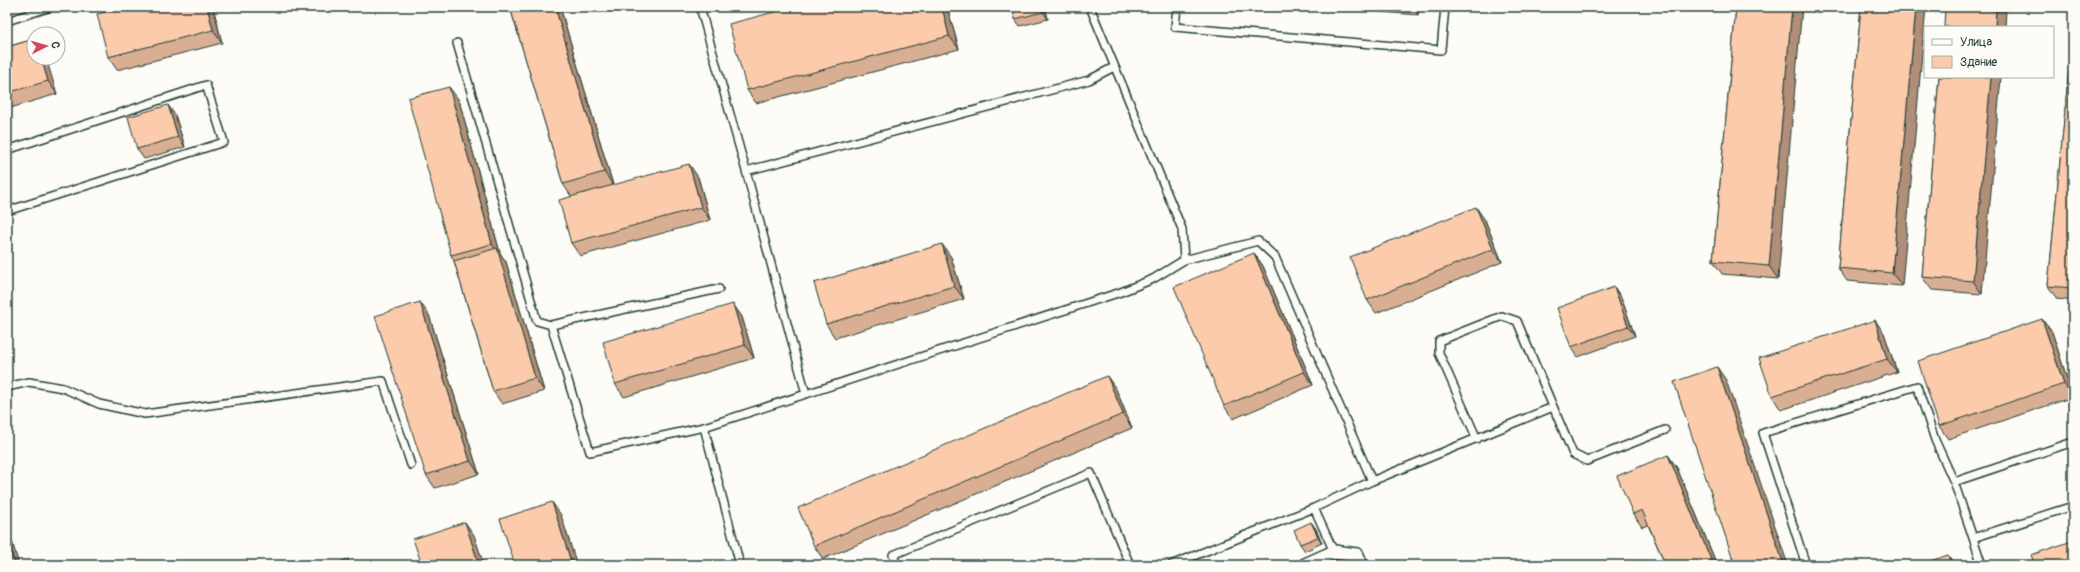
<svg xmlns="http://www.w3.org/2000/svg" width="2080" height="572" viewBox="0 0 2080 572" font-family="Pangolin,sans-serif">
	<style>
		.lines { fill: none; stroke-linecap: round; stroke-linejoin: round }
		.service-casing { stroke: #1f3d34; stroke-width: 10 }
		.minor-casing { stroke: #1f3d34; stroke-width: 16 }
		.service { stroke: #fdfcf7; stroke-width: 7 }
		.minor { stroke: #fdfcf7; stroke-width: 13 }
		.wall { fill: #d9af93; stroke: #1f3d34 }
		.shaded-wall { fill: #b08e78; stroke: #1f3d34 }
		.building { fill: #fccbab; stroke: #1f3d34 }
	</style>
	<rect width="100%" height="100%" fill="#fdfcf7"/>
	<filter id="ink" filterUnits="userSpaceOnUse"><feTurbulence type="fractalNoise" baseFrequency=".025" numOctaves="2"/><feDisplacementMap in="SourceGraphic" scale="8" xChannelSelector="R" yChannelSelector="G"/><feConvolveMatrix kernelMatrix="1 2 1 2 8 2 1 2 1" color-interpolation-filters="sRGB"/></filter>
	<g filter="url(#ink)">
		<g class="lines">
			<g class="service-casing">
				<path id="service" d="M700,7l46,164 60,223
					M1177,7l-2,20 266,23 4,-43
					M7,21l44,-14
					M457,43l80,278 14,4 168,-36
					M7,150l199,-65 18,57 -217,69
					M746,171l343,-91 25,-13
					M1184,260l74,-19 17,16 97,224
					M551,325l39,127 114,-25
					M7,387l22,-5 34,6 36,16 46,10 238,-33 28,84
					M1477,439l-38,-86v-12l63,-25 15,5 56,133 14,7 78,-31
					M1954,482l119,-40
					M1314,508l58,-27 181,-74
					M740,565l-36,-138 417,-135 32,-13 31,-19 -2,-31 -92,-222
					M897,565l-4,-10 198,-82 39,92
					M1171,565l143,-57 20,44
					M1806,565l-43,-132 154,-47 18,54 19,42 19,56
					M1982,565l-9,-27 100,-32"/>
			</g>
			<g class="minor-casing">
				<path id="minor" d="M1305,565l29,-13 23,3 4,10"/>
			</g>
			<use href="#service" class="service"/>
			<use href="#minor" class="minor"/>
		</g>
		<path class="wall" d="M126,7h87l9,36 -105,27 -9,-13z
			M510,7h50l53,178 85,-8 12,43 -130,36 -9,-13v-47l-8,-12z
			M947,7l12,42 -203,54 -9,-13z
			M1045,7l3,12 -28,7 -5,-7z
			M1318,7h101l-1,8z
			M1736,7l42,272 -56,-5 -9,-13z
			M1861,7l41,279 -55,-5 -9,-13z
			M2073,26v275l-16,-2 -9,-13z
			M34,39l23,55 -50,15v-62z
			M1939,77l43,217 -50,-4 -10,-13z
			M459,100l41,153 6,9 38,129 -42,13 -9,-13 -39,-130 -3,-6z
			M175,115l10,32 -41,12 -7,-10z
			M1485,220l17,42 -126,51 -9,-13z
			M1254,253l9,13 50,119 -80,34 -9,-13z
			M951,257l13,42 -129,39 -9,-14z
			M1614,287l7,10 14,39 -57,21 -7,-10z
			M733,304l9,13 12,41 -130,39 -9,-13z
			M429,315l50,159 -44,14 -9,-13z
			M2052,332l21,65 -125,42 -9,-13z
			M1884,333l13,39 -116,38 -9,-14z
			M1116,389l16,39 -309,131 -9,-13z
			M1668,455l9,13 40,97h-54l2,-1 -17,-39 -6,2 -9,-13z
			M1311,522l5,7 6,14 -17,8 -5,-7z"/>
		<path class="shaded-wall" d="M207,7h6l9,36 -9,-13z
			M555,7h5l53,178 -9,-13z
			M942,7h5l12,42 -10,-13z
			M1042,7h3l3,12 -5,-7z
			M1413,7h6l-1,8z
			M1792,7h10l-24,272 -9,-13z
			M1916,7h10l-24,279 -10,-13z
			M1996,7h8l2,4 -1,16h-10z
			M41,58h5l11,36 -9,-13z
			M1991,77h10l-19,217 -9,-13z
			M449,87l10,13 41,153 6,9 38,129 -9,-13 -37,-125 -6,-9z
			M168,105l7,10 10,32 -7,-10z
			M689,164l9,13 12,43 -9,-13z
			M1476,207l9,13 17,42 -9,-13z
			M942,244l9,13 13,42 -10,-13z
			M1254,253l9,13 50,119 -9,-13z
			M1614,287l7,10 14,39 -7,-10z
			M420,302l9,13 50,159 -9,-13z
			M733,304l9,13 12,41 -9,-13z
			M2042,319l10,13 21,65 -9,-13z
			M1875,320l9,13 13,39 -10,-13z
			M1717,367l9,13 62,185h-4z
			M1107,376l9,13 16,39 -9,-14z
			M1668,455l9,13 40,97h-4z
			M552,502l9,13 16,50h-5z
			M465,522l9,13 10,30h-5z
			M1311,522l5,7 6,14 -4,-6z
			M7,524l12,41h-4l-8,-27z
			M1948,555l7,10h-4z"/>
		<path class="building" d="M126,7h81l6,23 -105,27 -11,-43z
			M510,7h45l49,165 -41,12z
			M793,7h149l7,29 -202,54 -18,-66z
			M1012,7h30l1,5 -28,7z
			M1736,7h56l-23,259 -56,-5z
			M1861,7h55l-24,266 -54,-5z
			M1945,7h51l-1,20h-51z
			M2073,26v262l-25,-2z
			M34,39v19h7l7,23 -41,12v-46z
			M1939,77h52l-18,204 -51,-4z
			M449,87l43,157 -41,11 -43,-157z
			M168,105l10,32 -41,12 -9,-32z
			M689,164l12,43 -130,36 -12,-43z
			M1476,207l17,42 -126,51 -17,-43z
			M942,244l12,42 -128,38 -12,-41z
			M497,248l38,130 -42,13 -39,-130z
			M1254,253l50,119 -80,34 -50,-119z
			M1614,287l14,39 -57,21 -14,-39z
			M420,302l50,159 -44,14 -51,-159z
			M733,304l12,41 -130,39 -12,-42z
			M2042,319l22,65 -125,42 -21,-65z
			M1875,320l12,39 -115,37 -13,-38z
			M1717,367l67,198h-49l-61,-183z
			M1107,376l16,38 -309,132 -16,-38z
			M1668,455l45,110h-50l2,-1 -23,-54 -9,4 -16,-38z
			M552,502l20,63h-57l-15,-46z
			M465,522l14,43h-57l-9,-26z
			M1311,522l7,15 -18,7 -6,-14z
			M7,538l8,27h-8z
			M2072,541l1,3v21h-38l-4,-10z
			M1948,555l3,10h-32z
			M348,559l2,6h-19z"/>
	</g>
	<rect width="2080" height="572" fill="none" stroke="#fdfcf7" stroke-width="24"/>
	<rect x="12" y="12" width="2056" height="548" fill="none" stroke="#1f3d34" stroke-width="1.5" filter="url(#ink)"/>
	<rect x="1924" y="26" width="130" height="52" fill="#fdfcf7" stroke="#a4b0a9"/>
	<rect x="1932" y="39" width="20" height="6" fill="#fdfcf7" stroke="#a4b0a9"/>
	<text x="1960" y="46" font-size="12" fill="#1f3d34">Улица</text>
	<rect x="1932" y="56" width="20" height="12" fill="#fccbab" stroke="#a4b0a9"/>
	<text x="1960" y="66" font-size="12" fill="#1f3d34">Здание</text>
	<g transform="translate(46 46) rotate(84)"><circle r="19" fill="#fdfcf7" stroke="#a4b0a9"/>
	<path d="M0-3L7 15L0 10L-7 15Z" fill="#d1495b"/>
	<text y="-6" font-size="11" font-weight="bold" text-anchor="middle" fill="#1f3d34">С</text>
	</g>
</svg>
